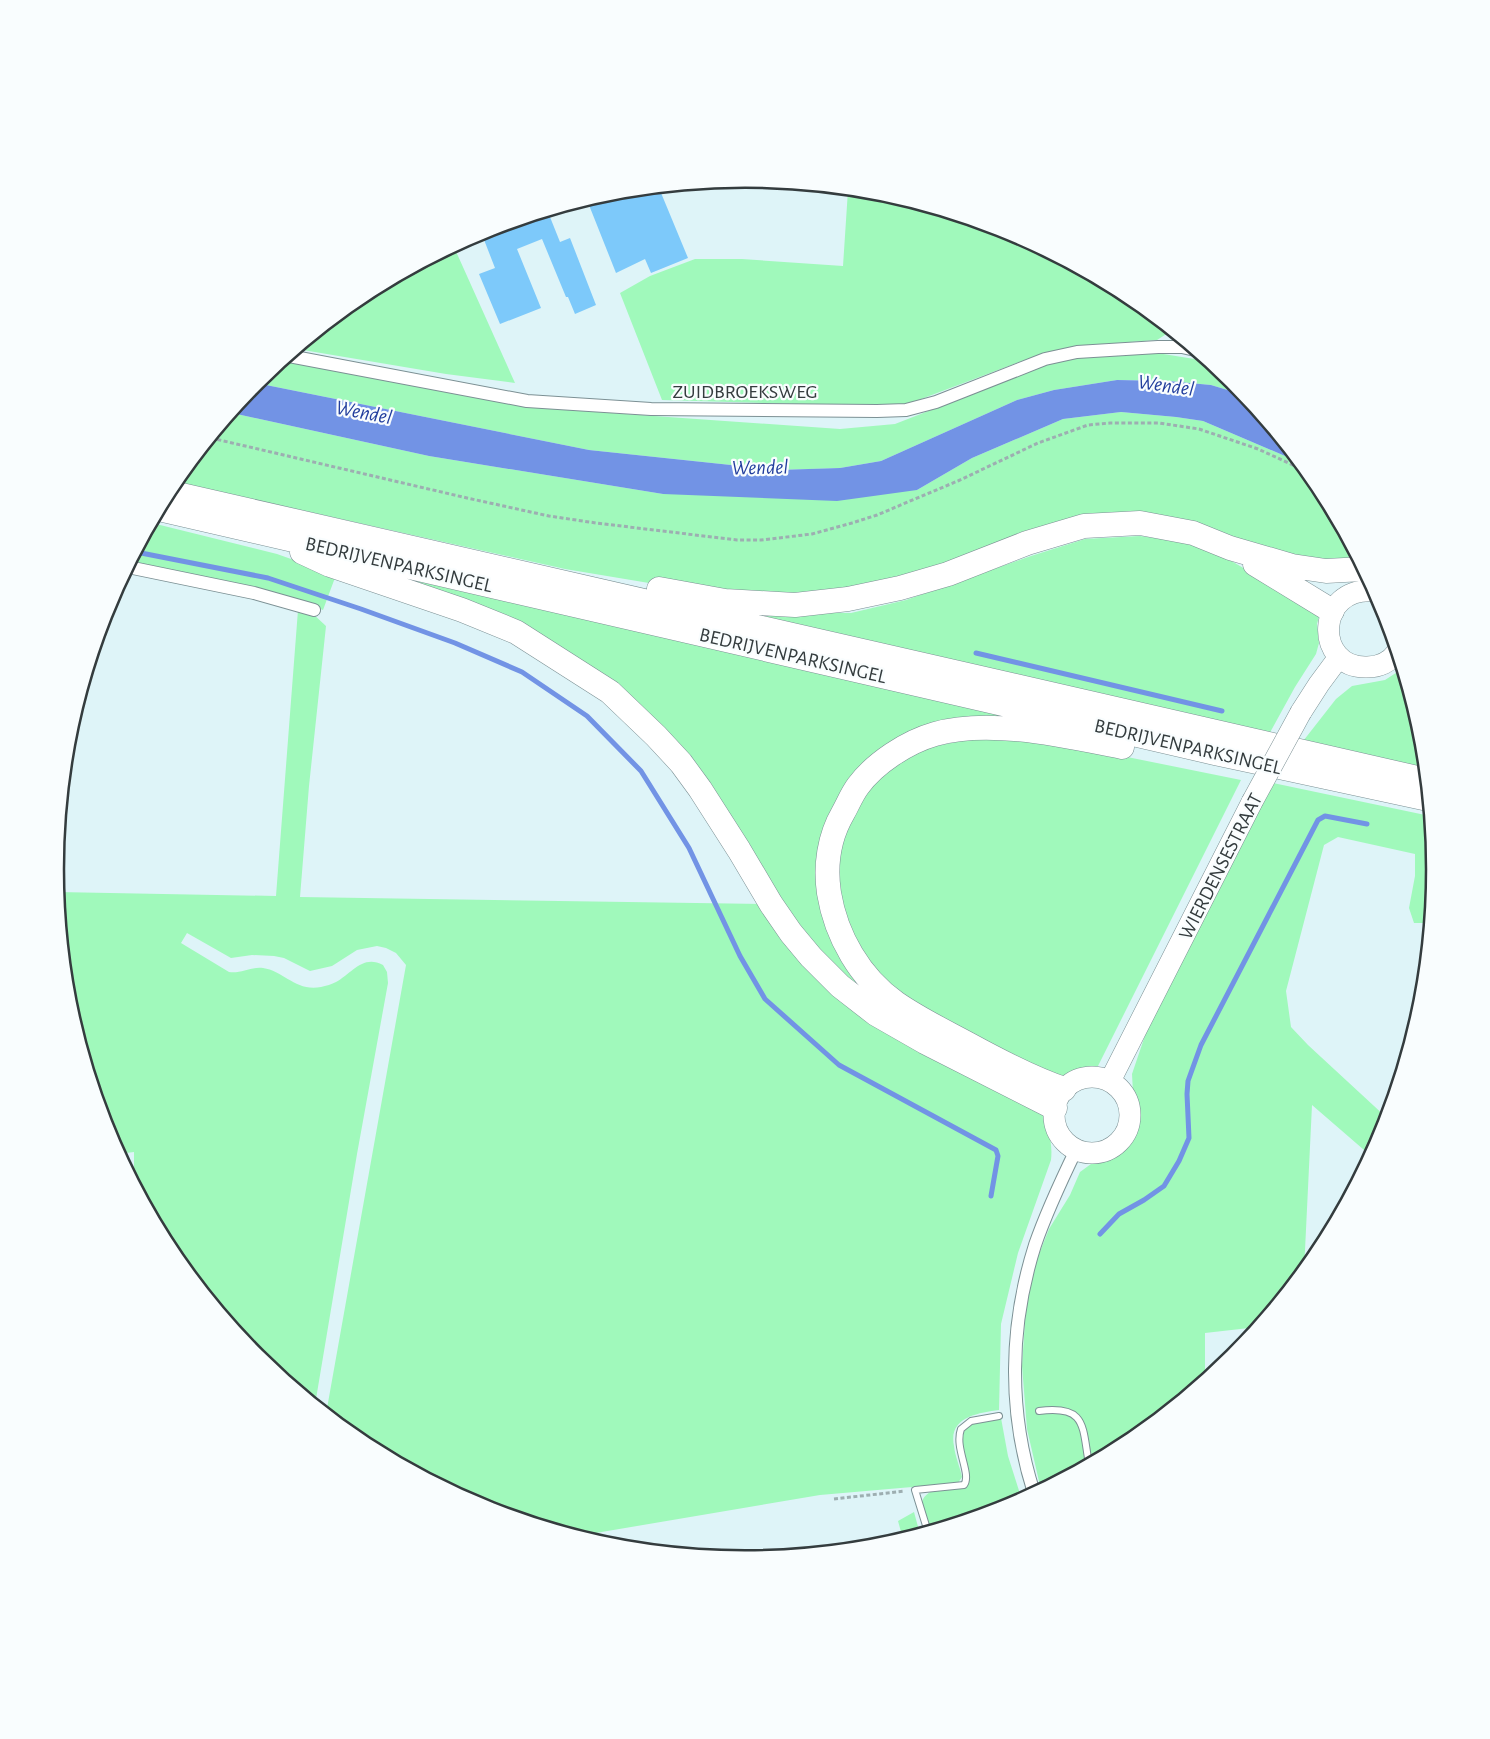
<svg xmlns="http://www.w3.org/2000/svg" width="1490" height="1739" viewBox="0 0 1490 1739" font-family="'Alegreya Sans',sans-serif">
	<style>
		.green { fill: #a0f9bb }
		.water { fill: #7293e5 }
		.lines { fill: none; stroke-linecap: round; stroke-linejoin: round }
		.stream { stroke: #7293e5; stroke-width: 5 }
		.building { fill: #7dc9fa }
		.lane-casing { stroke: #7c9094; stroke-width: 8 }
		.street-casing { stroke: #7c9094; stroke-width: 14 }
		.primary-casing { stroke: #7c9094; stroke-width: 22 }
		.highway-casing { stroke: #7c9094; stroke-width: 25 }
		.path { stroke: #9daeb1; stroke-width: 3; stroke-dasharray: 4 2.5; stroke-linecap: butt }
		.lane { stroke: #fff; stroke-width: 6 }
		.street { stroke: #fff; stroke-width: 12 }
		.primary { stroke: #fff; stroke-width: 21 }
		.highway { stroke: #fff; stroke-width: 24 }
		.primary-bridge-casing { stroke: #7c9094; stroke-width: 22; stroke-linecap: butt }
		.primary-bridge { stroke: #fff; stroke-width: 21 }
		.labels { text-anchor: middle; stroke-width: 4.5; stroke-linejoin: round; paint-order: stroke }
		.street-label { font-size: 20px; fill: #343c3e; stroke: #f9fdfe }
		.water-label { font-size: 21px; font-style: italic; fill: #223e9d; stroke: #f9fdfe }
		.rim { fill: none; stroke: #343c3e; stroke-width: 2.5 }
	</style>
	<rect width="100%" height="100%" fill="#def4f8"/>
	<path class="green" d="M848,190l32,3 129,39 120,64 40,33 -1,4 -11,7 -81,6 -54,15 -122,46 -238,-7 -42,-107 30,-17 45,-17h47l101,7z
		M454,247l61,136 -69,-9 -149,-25 65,-53z
		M1157,353l50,8 26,21 11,13 -33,-10 -43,-4 -51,-1 -63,10 -37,10 -136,61 -41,7 -63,2 -188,-20 -333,-67 27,-23 243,47 314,22 55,-5 151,-59 32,-8z
		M1121,412l55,5 27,4 96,41 20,24 40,76 -48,1 -167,-48 -246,66 -104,15 -139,-12 -90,-15 -390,-87 57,-69 197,43 234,38 254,-4 55,-32 91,-39z
		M152,523l125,31 59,21 -13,35 -22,-8 -171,-39z
		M1140,536l50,7 38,16 92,54 -3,11 2,19 -3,11 -21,33 -28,51 -568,-132 92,6 60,1 55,-13 125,-44 54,-17z
		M355,564l716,166 -50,-6 -138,29 -61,115 55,127 -33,-12 -221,-287z
		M298,610l14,3 14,13 -17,160 -9,111 464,7 22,32 255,175c7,16 12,31 10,49l-33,93 -17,71 -2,86c-21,3 -51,7 -45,36 1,10 6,21 8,31l-4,6 -138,12 -242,41 -97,-29 -120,-64 -35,-29 80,-449 -10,-12 -10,-5 -9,-2 -20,4 -25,16 -22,5 -26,-13 -10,-2 -22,-1 -21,3 -44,-25 -6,10 48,29c12,2 23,-6 34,-4 21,3 33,24 58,19 5,-1 11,-3 15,-5 16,-9 27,-28 47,-17l4,7 1,11 -31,171 -42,251 -58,-48 -86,-104 -37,-71v-30l-16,2 -11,-21 -39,-129 -11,-112 219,4z
		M1402,669l20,66 3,38 -125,-28 36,-46 16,-13 33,-6z
		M980,737l63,3 198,40 -143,286 -17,7 -22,5 -145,-72 -40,-31 -34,-61 -3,-65 27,-59 48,-39z
		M1273,783l157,33 5,53 -5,54h-16l-5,-15 6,-32v-22l-77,-17 -14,8 -38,146 5,36 17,18 79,73 -5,16 -11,22 -59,-51 -8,166 -46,56 -53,6v38l8,-1 1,3 -86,70 -87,47 -14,-61 -5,-63 4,-60 11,-47 12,-30 21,-34 10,-23 11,-8 29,-12 12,-12 6,-20v-17l-5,-10 -1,-19 20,-59z
		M1001,1418l7,38 14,44 -13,7 -80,24c-2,-7 -5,-15 -7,-23 -3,-21 29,-21 43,-24l-4,-31 1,-24 11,-7z
		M914,1512l6,22 -17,5 -5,-18z"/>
	<path class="water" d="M1117,380l51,1 43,4 33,10 55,67 -96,-41 -27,-4 -55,-5 -58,7 -91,39 -55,32 -80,11 -174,-7 -234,-38 -197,-43 24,-30 333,67 188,20 63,-2 41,-7 136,-61 37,-10z"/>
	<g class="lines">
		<path class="stream" d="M136,552l132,26 93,31 94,34 67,29 65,44 54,55 48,77 51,108 25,43 74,66 157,85 2,6 -7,40
			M976,653l246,58
			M1100,1234l19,-20 25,-14 20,-14 15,-25 10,-23 -2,-44 1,-13 13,-36 117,-225 7,-4 42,8"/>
	</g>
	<path class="building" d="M659,188l29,70 -37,15 -6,-14 -29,14 -29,-73 24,-7z
		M548,212l12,30 10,-4 26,67 -21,9 -7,-17h-2l-24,-58 -25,10 24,59 -41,16 -21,-50 16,-6 -14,-36z"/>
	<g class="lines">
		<g class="lane-casing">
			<path id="lane" d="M1039,1411c48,-6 43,15 50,53
				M928,1532l-13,-42 49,-5c8,-11 -10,-37 -3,-56l10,-8 28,-5"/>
		</g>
		<g class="street-casing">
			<path id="street" d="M289,356l238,45 124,8 226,2 29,-1 30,-8 109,-43 32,-7 81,-5h24l13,3
				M128,567l126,26 60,17
				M1034,1493c-26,-81 -25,-166 1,-248 11,-32 26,-64 41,-95"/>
		</g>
		<g class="primary-casing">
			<path id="primary" d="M1375,591c-60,-6 -61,78 -8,76 12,0 23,-5 30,-15
				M1301,712l18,-28 20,-27
				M1054 1115a38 38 0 1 1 76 0a38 38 0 1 1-76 0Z
				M1110,1081l142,-279"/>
		</g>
		<g class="highway-casing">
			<path id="highway" d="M168,492l1258,288
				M159,509l1056,244 213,46
				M302,552l28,13 132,45 54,22 94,60 46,44 25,27 19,26 39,61 32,54 20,29 20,24 29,29 36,28 49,28 130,66
				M1255,564l77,47
				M659,589l66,12 70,4 53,-6 52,-11 48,-14 79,-31 57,-17 56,-3 53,10 37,15 62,18 34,5 37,-2
				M1064,1089c-33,-11 -65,-28 -96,-45 -24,-13 -49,-25 -72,-41 -36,-25 -60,-67 -67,-110 -4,-27 0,-56 14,-80 5,-9 9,-19 15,-27 17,-23 49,-44 77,-52 55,-16 131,2 187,13"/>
		</g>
		<path class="path" d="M211,438l256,60 82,18 47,7 141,17h24l51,-6 40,-11 25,-8 83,-35 78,-37 50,-18 22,-2h49l40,6 59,20 48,22
			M834,1499l71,-8"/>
		<use href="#lane" class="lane"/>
		<use href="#street" class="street"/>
		<use href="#primary" class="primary"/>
		<use href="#highway" class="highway"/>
		<g class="primary-bridge-casing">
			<path id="primary-bridge" d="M1252,802l49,-90"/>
		</g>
		<use href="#primary-bridge" class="primary-bridge"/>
	</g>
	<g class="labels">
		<g class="street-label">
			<text x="745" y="398">ZUIDBROEKSWEG</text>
			<text transform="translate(399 564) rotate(13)" y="7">BEDRIJVENPARKSINGEL</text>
			<text transform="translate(793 655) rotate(13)" y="7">BEDRIJVENPARKSINGEL</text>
			<text transform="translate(1188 746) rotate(13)" y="7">BEDRIJVENPARKSINGEL</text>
			<text transform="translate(1220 866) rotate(-63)" y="7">WIERDENSESTRAAT</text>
		</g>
		<g class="water-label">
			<text transform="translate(1166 385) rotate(8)" y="7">Wendel</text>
			<text transform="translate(364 412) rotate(11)" y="7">Wendel</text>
			<text transform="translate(760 467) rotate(-1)" y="7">Wendel</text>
		</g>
	</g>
	<path d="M0 0H1490V1739H0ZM64 869a681 681 0 1 1 1362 0a681 681 0 1 1-1362 0Z" fill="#f9fdfe" fill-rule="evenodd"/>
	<path class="rim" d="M64 869a681 681 0 1 1 1362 0a681 681 0 1 1-1362 0Z"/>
</svg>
